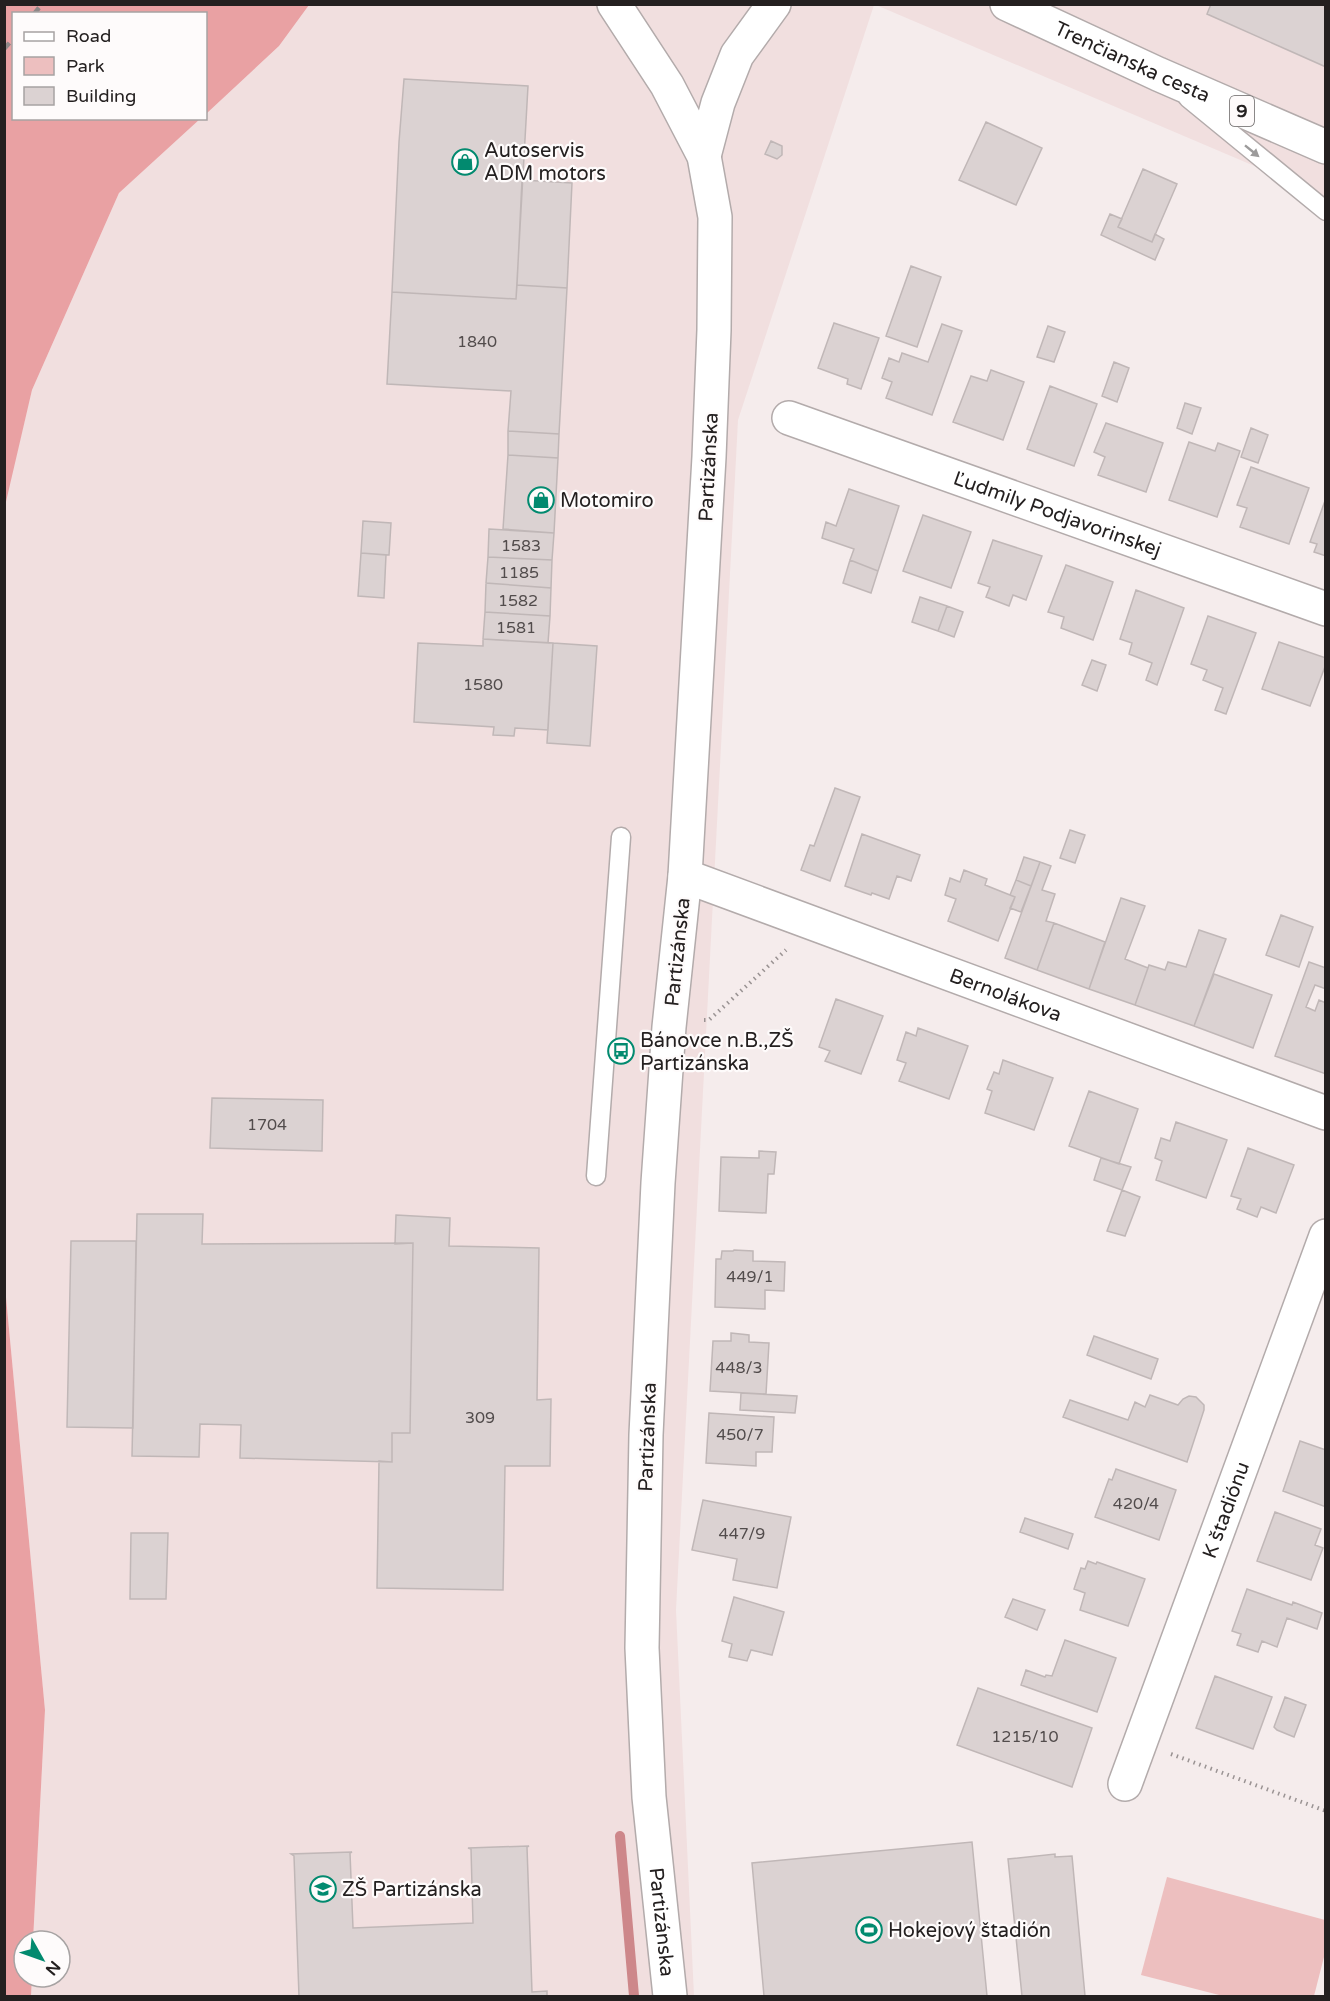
<svg xmlns="http://www.w3.org/2000/svg" width="1330" height="2001" viewBox="0 0 1330 2001" font-family="'Varela Round',sans-serif">
	<style>
		.built { fill: #f1dfdf }
		.green { fill: #edbfbf }
		.forest { fill: #e9a1a3 }
		.lines { fill: none; stroke-linecap: round; stroke-linejoin: round }
		.stream { stroke: #cd878a; stroke-width: 10 }
		.building { fill: #dbd2d2; stroke: #c0b7b7; stroke-width: 1.5 }
		.lane-casing { stroke: #b3abab; stroke-width: 21 }
		.street-casing { stroke: #b3abab; stroke-width: 36 }
		.secondary-casing { stroke: #b3abab; stroke-width: 36 }
		.primary-casing { stroke: #b3abab; stroke-width: 36 }
		.path { stroke: #9a9393; stroke-width: 4; stroke-dasharray: 1.5 4.5; stroke-linecap: butt }
		.lane { stroke: #fff; stroke-width: 18 }
		.street { stroke: #fff; stroke-width: 33 }
		.secondary { stroke: #fff; stroke-width: 33 }
		.primary { stroke: #fff; stroke-width: 33 }
		.rail { stroke: #8f8888; stroke-width: 4.5; stroke-dasharray: 8 8; stroke-linecap: butt }
		.oneway { fill: #9c9b9b }
		.labels { text-anchor: middle; stroke-width: 4.5; stroke-linejoin: round; paint-order: stroke }
		.number-label { font-size: 16px; fill: #524c4c }
		.shield { fill: #fefbfb; stroke: #656262; stroke-width: 1.5 }
		.shield-label { font-size: 18px; font-weight: bold; fill: #242020 }
		.street-label { font-size: 20px; fill: #242020; stroke: #fefbfb }
		.poi-label { font-size: 20px; fill: #242020; stroke: #fefbfb; text-anchor: start }
	</style>
	<rect width="100%" height="100%" fill="#f5ecec"/>
	<path class="built" d="M309,5h565l-136,415 -62,1190 18,386h-663l1,-19h28v-36h-27l12,-231 -41,-434v-770l28,-116 87,-197 81,-74 6,-1v-4l73,-68z
		M876,5h449v191z"/>
	<path class="green" d="M1167,1877l158,43v33l-11,43h-91l-82,-21z"/>
	<path class="forest" d="M5,4l304,1 -30,41 -73,68v-100h-192v104l186,1 -81,74 -87,197 -27,116z
		M4,1276l41,434 -12,231h-9v36h8l-1,19h-27z"/>
	<g class="lines">
		<path class="stream" d="M620,1836l14,160"/>
	</g>
	<path class="building" d="M1211,4h115v63l-119,-53z
		M404,79l124,7 -12,213 -124,-7 7,-150z
		M986,122l56,26 -26,57 -57,-25z
		M771,141l11,5v9l-5,4 -12,-5z
		M1143,169l34,15 -25,58 -34,-15z
		M522,180l50,3 -5,105 -50,-3z
		M1110,214l12,5 -4,8 34,15 3,-8 9,5 -9,21 -54,-25z
		M911,266l30,11 -24,70 -31,-11z
		M517,285l50,3 -8,146 -51,-3 3,-40 -124,-7 5,-92 124,7z
		M834,323l45,15 -18,51 -14,-5 1,-5 -30,-11z
		M942,324l20,7 -30,84 -46,-17 6,-16 -10,-4 7,-20 10,4 3,-9 26,9z
		M1048,326l17,6 -11,30 -17,-5z
		M1114,362l15,6 -12,34 -15,-6z
		M991,370l33,12 -21,58 -50,-18 18,-46 16,5z
		M1050,386l47,18 -23,62 -47,-17z
		M1185,403l16,5 -9,26 -15,-6z
		M1106,423l57,20 -17,49 -48,-17 7,-18 -11,-5z
		M1251,428l17,7 -10,28 -17,-6z
		M508,431l51,3 -1,24 -50,-3z
		M1189,442l26,9 3,-8 22,8 -23,66 -48,-17z
		M508,455l50,3 -4,75 -51,-4z
		M1251,467l58,21 -20,56 -49,-17 7,-19 -10,-3z
		M849,489l50,17 -21,65 -28,-11 4,-11 -32,-11 4,-16 10,4z
		M1326,498v58l-12,-4 3,-8 -7,-2z
		M923,515l48,17 -20,56 -48,-17z
		M363,521l28,2 -2,32 -28,-2z
		M489,529l65,4 -2,27 -64,-3z
		M993,540l49,16 -16,44 -13,-5 -4,11 -23,-9 4,-10 -12,-4z
		M361,553l25,2 -2,43 -26,-2z
		M488,557l64,3 -1,28 -65,-5z
		M850,560l28,11 -7,22 -28,-10z
		M1066,565l47,17 -20,58 -32,-12 3,-11 -16,-5z
		M486,583l65,5 -1,28 -65,-4z
		M1136,590l48,18 -27,77 -11,-5 6,-17 -23,-9 3,-11 -12,-4z
		M920,597l27,9 -9,25 -26,-9z
		M947,606l16,6 -9,25 -16,-6z
		M485,612l65,4 -2,27 -65,-4z
		M1208,616l48,17 -30,81 -11,-4 8,-22 -20,-8 4,-10 -16,-6z
		M483,639l70,4 -5,87 -33,-2 -1,8 -21,-1 1,-8 -80,-5 4,-79 65,3z
		M1279,642l47,16v6l-16,42 -48,-17z
		M553,643l44,3 -7,100 -43,-3z
		M1092,660l14,5 -9,26 -15,-6z
		M835,788l25,9 -30,84 -29,-11 9,-25 4,1z
		M1070,830l15,5 -10,28 -15,-5z
		M862,834l58,21 -9,26 -14,-5 -8,23 -17,-6 -1,2 -26,-9z
		M1024,857l16,5 -9,24 -15,-6z
		M1040,862l11,4 -9,24 13,4 -9,27 8,2 -17,47 -32,-12z
		M964,870l23,9 -2,6 30,12 -17,44 -50,-20 8,-22 -11,-4 5,-17 10,4z
		M1016,880l15,6 -10,26 -11,-4 5,-11 -5,-2z
		M1121,898l24,8 -20,53 23,9 -13,37 -46,-16z
		M1281,915l32,12 -14,40 -33,-12z
		M1054,923l51,19 -16,47 -52,-19z
		M1199,930l27,9 -32,87 -59,-21 14,-40 16,5 3,-8 18,5z
		M1309,962l17,6v21l-11,-4 -9,22 9,4 4,-11 7,3v71l-51,-18z
		M1214,974l58,21 -19,53 -59,-22z
		M836,999l47,17 -22,58 -36,-13 5,-10 -11,-4z
		M918,1028l50,18 -19,53 -50,-18 7,-18 -9,-3 9,-28 10,4z
		M1003,1060l50,18 -19,52 -49,-17 7,-22 -5,-2 7,-17 5,2z
		M1089,1091l49,18 -19,55 -50,-18z
		M212,1098l111,2 -1,51 -112,-3z
		M1176,1122l51,18 -21,58 -50,-18 6,-19 -7,-3 6,-20 9,3z
		M1248,1148l46,17 -18,48 -15,-6 -4,10 -20,-8 4,-10 -10,-3z
		M759,1151l17,1 -2,22h-6l-2,39 -47,-2 2,-54 38,1z
		M1101,1158l30,9 -9,23 -28,-10z
		M1122,1190l18,7 -15,39 -18,-5z
		M137,1214h66l-1,30 211,-1 -3,190h-18v29l-152,-4 1,-33 -41,-1 -1,33 -67,-1z
		M396,1215l54,3 -1,28 90,2 -2,152 14,-1 -1,67h-45l-2,124 -126,-2 2,-127 13,1v-29h18l3,-190 -18,1z
		M71,1241h65l-3,187 -66,-1z
		M734,1250l19,1v10l32,1 -1,29 -19,-1v19l-50,-2 1,-48h5l1,-8h11z
		M731,1333l18,2v7l20,1 -3,51 -56,-3 3,-50h18z
		M1094,1336l64,23 -7,20 -64,-24z
		M741,1393l56,3 -2,17 -55,-3z
		M1150,1395l28,10 5,-6 6,-3 7,1 8,8v5l-17,52 -124,-45 7,-17 58,20 7,-18 10,5z
		M709,1413l65,4 -2,35h-16v14l-50,-3z
		M1300,1441l26,9v57l-43,-16z
		M1116,1469l60,21 -17,50 -64,-23 14,-38 3,1z
		M703,1500l88,17 -14,71 -44,-8 4,-21 -45,-9z
		M1275,1512l46,17 -6,16 8,3 -12,32 -54,-19z
		M1025,1518l48,16 -5,15 -48,-17z
		M131,1533h37l-2,66h-36z
		M1088,1561l8,3 1,-2 48,17 -17,47 -48,-16 5,-17 -11,-4 7,-21 4,1z
		M1247,1589l45,16 1,-3 29,11 -5,16 -30,-11 -10,29 -15,-6 -4,11 -21,-7 4,-11 -9,-3z
		M734,1597l50,15 -12,43 -21,-5 -4,11 -18,-4 3,-13 -10,-3z
		M1013,1599l32,11 -8,20 -32,-13z
		M1065,1640l51,18 -19,54 -76,-27 5,-15 19,7 1,-2 6,1z
		M1215,1676l57,21 -19,52 -57,-21z
		M978,1688l114,40 -20,59 -115,-42z
		M1285,1697l21,8 -12,32 -17,-7 -3,-3z
		M972,1842l15,154h-223l-12,-133z
		M529,1846l-2,1 5,145 15,-1v5h-248l-5,-140 -3,-2 61,-2 -2,1 3,75 120,-5 -2,-74 -3,-1z
		M1055,1854v3l17,-1 13,140h-63l-14,-137z"/>
	<g class="lines">
		<g class="lane-casing">
			<path id="lane" d="M1188,98l138,113
				M596,1176l25,-339"/>
		</g>
		<g class="street-casing">
			<g id="street">
				<path id="s1" d="M789,418l537,191"/>
				<path id="s2" d="M685,876l641,237"/>
				<path id="s3" d="M1125,1784l201,-548"/>
			</g>
		</g>
		<g class="secondary-casing">
			<g id="secondary">
				<path id="s4" d="M614,4l53,81 37,71 11,61 -1,113 -5,127 -24,419 -16,151 -11,156 -12,252 -4,213 7,149 21,199"/>
				<path d="M704,156l14,-53 19,-48 37,-51"/>
			</g>
		</g>
		<g class="primary-casing">
			<g id="primary">
				<path id="s5" d="M1007,4l151,70 168,73"/>
			</g>
		</g>
		<path class="path" d="M704,1020h5l77,-70
			M1171,1754l155,57"/>
		<use href="#lane" class="lane"/>
		<use href="#street" class="street"/>
		<use href="#secondary" class="secondary"/>
		<use href="#primary" class="primary"/>
		<path class="rail" d="M34,14l8,-10
			M4,49l10,-11"/>
	</g>
	<defs><path id="oneway-solid" d="M-6-.8H1V-3.2L6.5 0L1 3.2V.8H-6Z" transform="scale(1.5)"/></defs>
	<use class="oneway" href="#oneway-solid" transform="translate(1252 151) rotate(39)"/>
	<defs>
		<g id="shop-ring" transform="scale(1.35)"><circle r="9.5" fill="#fefbfb" stroke="#028a6f" stroke-width="1.5"/><path d="M-5-2.5h2.3a2.7 3.5 0 0 1 5.4 0H5L5.5 6h-11ZM-1.5-2.5h3a1.5 2.3 0 0 0-3 0Z" fill="#028a6f"/></g>
		<g id="bus-ring" transform="scale(1.35)"><circle r="9.5" fill="#fefbfb" stroke="#028a6f" stroke-width="1.5"/><path d="M-5-6H5V4H4V6H2V4H-2V6H-4V4H-5ZM-3.5-4V0h7V-4ZM-3.5 1.2v1.5H-2V1.2ZM2 1.2v1.5H3.5V1.2Z" fill="#028a6f"/></g>
		<g id="school-ring" transform="scale(1.35)"><circle r="9.5" fill="#fefbfb" stroke="#028a6f" stroke-width="1.5"/><path d="M0-5L7-2L0 1L-7-2ZM-4 1L0 2.5L4 1V4Q0 6-4 4Z" fill="#028a6f"/></g>
		<g id="stadium-ring" transform="scale(1.35)"><circle r="9.5" fill="#fefbfb" stroke="#028a6f" stroke-width="1.5"/><path d="M0-5a6.5 5 0 1 0 0 10a6.5 5 0 1 0 0-10ZM-3.5-1.8h7v3.6h-7Z" fill="#028a6f"/></g>
	</defs>
	<g fill-rule="evenodd">
		<use href="#shop-ring" x="465" y="162"/>
		<use href="#shop-ring" x="541" y="500"/>
		<use href="#bus-ring" x="621" y="1051"/>
		<use href="#school-ring" x="323" y="1889"/>
		<use href="#stadium-ring" x="869" y="1930"/>
	</g>
	<g class="labels">
		<g class="number-label">
			<text x="477" y="347">1840</text>
			<text x="521" y="551">1583</text>
			<text x="519" y="578">1185</text>
			<text x="518" y="606">1582</text>
			<text x="516" y="633">1581</text>
			<text x="483" y="690">1580</text>
			<text x="267" y="1130">1704</text>
			<text x="750" y="1282">449/1</text>
			<text x="739" y="1373">448/3</text>
			<text x="480" y="1423">309</text>
			<text x="740" y="1440">450/7</text>
			<text x="1136" y="1509">420/4</text>
			<text x="742" y="1539">447/9</text>
			<text x="1025" y="1742">1215/10</text>
		</g>
		<rect class="shield" x="1230" y="96" width="24" height="30" rx="4.5"/>
		<g class="shield-label">
			<text x="1242" y="117">9</text>
		</g>
		<g class="street-label">
			<text dy="7" stroke="none"><textPath href="#s5" startOffset="138">Trenčianska cesta</textPath></text>
			<text transform="translate(708 467) rotate(-87)" y="7">Partizánska</text>
			<text dy="7" stroke="none"><textPath href="#s1" startOffset="285">Ľudmily Podjavorinskej</textPath></text>
			<text transform="translate(677 952) rotate(-84)" y="7">Partizánska</text>
			<text dy="7" stroke="none"><textPath href="#s2" startOffset="342">Bernolákova</textPath></text>
			<text transform="translate(647 1437) rotate(-88)" y="7">Partizánska</text>
			<text dy="7" stroke="none"><textPath href="#s3" startOffset="292">K štadiónu</textPath></text>
			<text dy="7" stroke="none"><textPath href="#s4" startOffset="1947">Partizánska</textPath></text>
		</g>
		<g class="poi-label">
			<text x="484" y="157">Autoservis<tspan x="484" dy="23">ADM motors</tspan></text>
			<text x="560" y="507">Motomiro</text>
			<text x="640" y="1047">Bánovce n.B.,ZŠ<tspan x="640" dy="23">Partizánska</tspan></text>
			<text x="342" y="1896">ZŠ Partizánska</text>
			<text x="888" y="1937">Hokejový štadión</text>
		</g>
	</g>
	<rect width="1330" height="2001" fill="none" stroke="#242020" stroke-width="12"/>
	<rect x="12" y="12" width="195" height="108" fill="#fefbfb" stroke="#a7a3a3" stroke-width="1.5"/>
	<rect x="24" y="32" width="30" height="9" fill="#ffffff" stroke="#a7a3a3" stroke-width="1.5"/>
	<text x="66" y="42" font-size="18" fill="#242020">Road</text>
	<rect x="24" y="57" width="30" height="18" fill="#edbfbf" stroke="#a7a3a3" stroke-width="1.5"/>
	<text x="66" y="72" font-size="18" fill="#242020">Park</text>
	<rect x="24" y="87" width="30" height="18" fill="#dbd2d2" stroke="#a7a3a3" stroke-width="1.5"/>
	<text x="66" y="102" font-size="18" fill="#242020">Building</text>
	<g transform="translate(42 1959) rotate(130)"><circle r="28" fill="#fefbfb" stroke="#a7a3a3" stroke-width="1.5"/>
	<path d="M0-4.5L10 22L0 15L-10 22Z" fill="#028a6f"/>
	<text y="-9" font-size="16" font-weight="bold" text-anchor="middle" fill="#242020">N</text>
	</g>
</svg>
